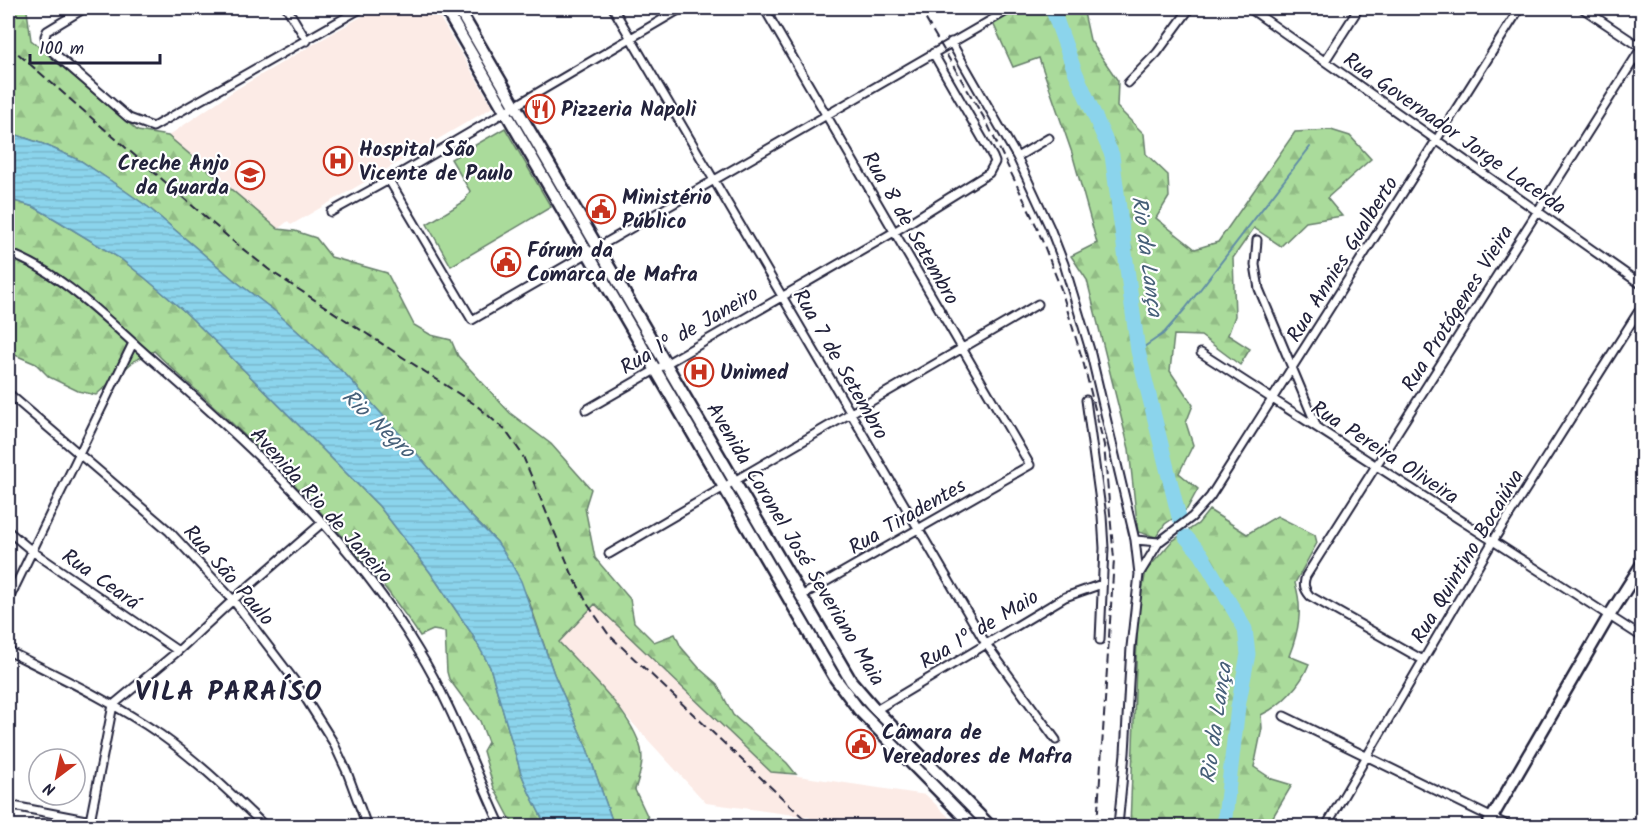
<svg xmlns="http://www.w3.org/2000/svg" width="1650" height="834" viewBox="0 0 1650 834" font-family="Kalam,sans-serif">
	<style>
		.built { fill: #fcebe6 }
		.green { fill: #aadb9b; stroke: #667e6b; stroke-width: 1.5 }
		.forest { fill: url(#forest-firs); stroke: #667e6b; stroke-width: 1.5 }
		.water { fill: url(#water-rules); stroke: #618da5; stroke-width: 1.5 }
		.lines { fill: none; stroke-linecap: round; stroke-linejoin: round }
		.stream { stroke: #618da5; stroke-width: 2 }
		.river { stroke: #8bd4ec; stroke-width: 15 }
		.minor-casing { stroke: #22223b; stroke-width: 11 }
		.secondary-casing { stroke: #22223b; stroke-width: 15 }
		.minor { stroke: #fff; stroke-width: 7 }
		.secondary { stroke: #fff; stroke-width: 10 }
		.rail { stroke: #22223b; stroke-width: 2; stroke-dasharray: 9 4.5; stroke-linecap: butt }
		.labels { text-anchor: middle; stroke-width: 4.5; stroke-linejoin: round; paint-order: stroke }
		.poi-label { font-size: 21px; font-weight: bold; fill: #22223b; stroke: #fff; text-anchor: start }
		.street-label { font-size: 21px; fill: #22223b; stroke: #fff }
		.water-label { font-size: 22px; font-style: italic; fill: #476079; stroke: #fff }
		.district-label { font-size: 27px; font-weight: bold; letter-spacing: 1.5px; fill: #22223b; stroke: #fff }
	</style>
	<defs>
		<pattern id="forest-firs" width="22" height="20" patternUnits="userSpaceOnUse" patternTransform="scale(1.5)"><rect width="22" height="20" fill="#aadb9b"/><path d="M5 1l3.5 6h-7zM16 11l3.5 6h-7z" fill="#92bc86"/></pattern>
		<pattern id="water-rules" width="6" height="5" patternUnits="userSpaceOnUse" patternTransform="scale(1.5)"><rect width="6" height="5" fill="#8bd4ec"/><path d="M0 2.5h6" fill="none" stroke="#78b6cb"/></pattern>
	</defs>
	<rect width="100%" height="100%" fill="#fff"/>
	<filter id="ink" filterUnits="userSpaceOnUse"><feTurbulence type="fractalNoise" baseFrequency=".0167" numOctaves="2"/><feDisplacementMap in="SourceGraphic" scale="12" xChannelSelector="R" yChannelSelector="G"/><feConvolveMatrix kernelMatrix="1 2 1 2 8 2 1 2 1" color-interpolation-filters="sRGB"/></filter>
	<g filter="url(#ink)">
		<path class="built" d="M376,8h58l59,99 -202,118 -3,-4 -10,8 -110,-93 67,-46z
			M595,604l176,168 155,23 32,31h-139l-10,-9 -103,-14 -148,-161z"/>
		<path class="green" d="M505,128l46,79 -100,59 -24,-42 38,-23 5,-10 -19,-32z"/>
		<path class="forest" d="M8,8h21l-2,3 4,29 107,91 30,5 110,93 17,2 21,7 15,19 56,16 27,52 17,10 20,5 7,16 52,57 41,31 40,45 -6,19 10,50 35,41 4,23 20,20 21,-8 6,13 19,22 17,15 16,31 54,48 9,11 -25,-2 -176,-168 -36,38c26,29 72,69 82,107 3,14 -2,28 -6,41l17,36h-38l-28,-80 -32,-72 -26,-76 -31,-56 -28,-28 -71,-82 -51,-56 -71,-64 -42,-32 -86,-73 -37,-26 -30,-20 -38,-17 -35,-12z
			M1020,8h63l7,32 28,41 -1,26 27,27 2,20 22,21 1,22 -13,21 39,31 23,-7 77,-110 36,-2 19,6 21,23 -44,39 15,18 -36,6 -25,24 -27,-18 -21,30 2,58 -7,19 22,14 -10,16 -39,-29 -27,-1 -4,36 23,34 -7,18 7,22 -14,28 19,16 -11,20 -22,15 -9,13 -18,-5 -9,-83 -42,-169 -16,-24 26,-13 -25,-90 -33,-95 -26,9 -20,-44z
			M8,199l26,8 21,12 66,40 24,19 39,33 45,44 150,151 51,66 42,62 18,33 31,106 8,19 17,34h-32l-20,-38 -11,-37 5,-9 -8,-21 -31,-42 -2,-7 -2,-40 -12,-2 -13,6c-51,-76 -115,-144 -182,-207 -27,-27 -57,-51 -84,-78l-20,10 -38,34 -18,-4 -29,-14 -13,-13 -28,-12z
			M1209,510l38,24 30,-18 38,19 2,8 -22,40c8,26 4,48 -6,73l20,8c-8,21 -28,42 -48,51l1,13 -8,39 18,12 20,6 -21,35 10,6h-151l8,-214 8,-41 26,-30 26,-17z"/>
		<path class="water" d="M8,132l35,12 38,17 30,20 37,26 86,73 42,32 71,64 51,56 71,82 28,28 14,21 10,18 33,93 32,72 28,80h-68l-17,-34 -8,-19 -31,-106 -18,-33 -42,-62 -51,-66 -150,-151 -45,-44 -39,-33 -24,-19 -66,-40 -21,-12 -26,-8z"/>
		<g class="lines">
			<path class="stream" d="M1138,351l25,-17 22,-25 125,-162"/>
			<path class="river" d="M1052,8l22,61 38,86 26,196 41,166
				M1186,537l15,17 44,75 3,25 -10,53 -14,119"/>
			<g class="minor-casing">
				<path id="minor" d="M85,8l-38,23 -2,5 2,11 82,71 24,9 209,-119
					M287,8l20,33
					M613,8l373,636 70,96
					M764,8l266,457 -229,131
					M1249,8l393,277
					M1582,8l60,40
					M951,42l66,115 33,71 14,36 26,86 45,190 4,34 -8,73 -6,106 -7,73
					M1325,61l34,-53
					M1128,83l29,-30 33,-45
					M1017,157l32,-19
					M389,180l83,140 540,-312
					M331,212l58,-32 293,-172
					M1257,240l-2,25 4,24 58,138
					M8,253c52,18 100,68 141,104 100,87 200,178 269,293 34,55 56,118 83,176
					M1201,353l441,284
					M8,393l161,138 64,69 61,80 39,62 14,30 20,54
					M1086,400l16,116 2,32 -4,92
					M586,410l308,-178 95,-59 6,-11 -2,-5 -60,-104
					M8,531l24,20 146,100
					M1135,540l24,2
					M609,554l429,-250
					M1140,573l19,-31 33,-25 18,-20 310,-489
					M8,601l125,-258
					M8,651c52,26 105,51 153,84 38,27 71,60 104,91
					M1423,660l-113,-64c-6,-7 -7,-12 -4,-20l336,-529
					M876,710l189,-113 37,-13
					M1284,716l225,110
					M8,805l109,21
					M90,821l23,-116 65,-54 55,-51 89,-77
					M1326,826l167,-285 149,-235"/>
			</g>
			<g class="secondary-casing">
				<path id="secondary" d="M445,8l390,670 24,32 114,116
					M458,8l393,673 25,29 114,116
					M1487,826l122,-210 33,-52"/>
			</g>
			<use href="#minor" class="minor"/>
			<use href="#secondary" class="secondary"/>
			<path class="rail" d="M919,8l68,115 49,102 25,64 23,76 20,80 10,114 -17,267
				M8,45l226,197 38,30 204,133 29,25 17,24 50,120 16,31 21,30 203,191"/>
		</g>
	</g>
	<defs>
		<g id="restaurant-ring" transform="scale(1.5)"><circle r="9.5" fill="#fff" stroke="#c8321e" stroke-width="1.5"/><path d="M-5-6h1v4h1v-4h1v4h1v-4h1v5L-1.5 .5V6h-2V.5L-5-1ZM5-6V6H3V1.5H1.5Q1.5-4 5-6Z" fill="#c8321e"/></g>
		<g id="hospital-ring" transform="scale(1.5)"><circle r="9.5" fill="#fff" stroke="#c8321e" stroke-width="1.5"/><path d="M-5-5h3v3.5h4V-5h3V5h-3V1.5h-4V5h-3Z" fill="#c8321e"/></g>
		<g id="school-ring" transform="scale(1.5)"><circle r="9.5" fill="#fff" stroke="#c8321e" stroke-width="1.5"/><path d="M0-5L7-2L0 1L-7-2ZM-4 1L0 2.5L4 1V4Q0 6-4 4Z" fill="#c8321e"/></g>
		<g id="civic-ring" transform="scale(1.5)"><circle r="9.5" fill="#fff" stroke="#c8321e" stroke-width="1.5"/><path d="M-.6-6.5H3V-4.5H.6V-3L4-1V1h2V6H-6V1h2V-1L-.6-3ZM-1.2 2.5V6h2.4V2.5Z" fill="#c8321e"/></g>
	</defs>
	<g fill-rule="evenodd">
		<use href="#restaurant-ring" x="540" y="109"/>
		<use href="#hospital-ring" x="338" y="161"/>
		<use href="#school-ring" x="250" y="175"/>
		<use href="#civic-ring" x="601" y="209"/>
		<use href="#civic-ring" x="506" y="262"/>
		<use href="#hospital-ring" x="699" y="372"/>
		<use href="#civic-ring" x="861" y="744"/>
	</g>
	<g class="labels">
		<g class="poi-label">
			<text x="561" y="116">Pizzeria Napoli</text>
			<text x="359" y="156">Hospital São<tspan x="359" dy="24">Vicente de Paulo</tspan></text>
			<text x="229" y="170" text-anchor="end">Creche Anjo<tspan x="229" dy="24">da Guarda</tspan></text>
			<text x="622" y="204">Ministério<tspan x="622" dy="24">Público</tspan></text>
			<text x="527" y="257">Fórum da<tspan x="527" dy="24">Comarca de Mafra</tspan></text>
			<text x="720" y="379">Unimed</text>
			<text x="882" y="739">Câmara de<tspan x="882" dy="24">Vereadores de Mafra</tspan></text>
		</g>
		<g class="street-label">
			<text transform="translate(1455 133) rotate(35)" y="7">Rua Governador Jorge Lacerda</text>
			<text transform="translate(911 228) rotate(60)" y="7">Rua 8 de Setembro</text>
			<text transform="translate(1342 259) rotate(-58)" y="7">Rua Annies Gualberto</text>
			<text transform="translate(1457 308) rotate(-58)" y="7">Rua Protógenes Vieira</text>
			<text transform="translate(689 330) rotate(-30)" y="7">Rua 1º de Janeiro</text>
			<text transform="translate(841 364) rotate(60)" y="7">Rua 7 de Setembro</text>
			<text transform="translate(1385 452) rotate(33)" y="7">Rua Pereira Oliveira</text>
			<text transform="translate(322 505) rotate(48)" y="7">Avenida Rio de Janeiro</text>
			<text transform="translate(907 516) rotate(-30)" y="7">Rua Tiradentes</text>
			<text transform="translate(796 544) rotate(59)" y="7">Avenida Coronel José Severiano Maia</text>
			<text transform="translate(1467 556) rotate(-59)" y="7">Rua Quintino Bocaiúva</text>
			<text transform="translate(229 575) rotate(49)" y="7">Rua São Paulo</text>
			<text transform="translate(101 579) rotate(35)" y="7">Rua Ceará</text>
			<text transform="translate(979 629) rotate(-31)" y="7">Rua 1º de Maio</text>
		</g>
		<g class="water-label">
			<text transform="translate(1148 256) rotate(82)" y="8">Rio da Lança</text>
			<text transform="translate(379 423) rotate(43)" y="8">Rio Negro</text>
			<text transform="translate(1215 723) rotate(-82)" y="8">Rio da Lança</text>
		</g>
		<g class="district-label">
			<text x="229" y="700">VILA PARAÍSO</text>
		</g>
	</g>
	<rect width="1650" height="834" fill="none" stroke="#fff" stroke-width="30"/>
	<rect x="15" y="15" width="1620" height="804" fill="none" stroke="#22223b" stroke-width="2" filter="url(#ink)"/>
	<g transform="translate(57 777) rotate(212)"><circle r="28" fill="#ffffff" stroke="#a7a7b1" stroke-width="1.5"/>
	<path d="M0-4.5L10 22L0 15L-10 22Z" fill="#c8321e"/>
	<text y="-9" font-size="16" font-weight="bold" text-anchor="middle" fill="#22223b">N</text>
	</g>
	<path d="M30 54v9h130v-9" fill="none" stroke="#22223b" stroke-width="3"/>
	<text x="39" y="54" font-size="18" fill="#22223b" stroke="#ffffff" stroke-width="4.5" paint-order="stroke">100 m</text>
</svg>
